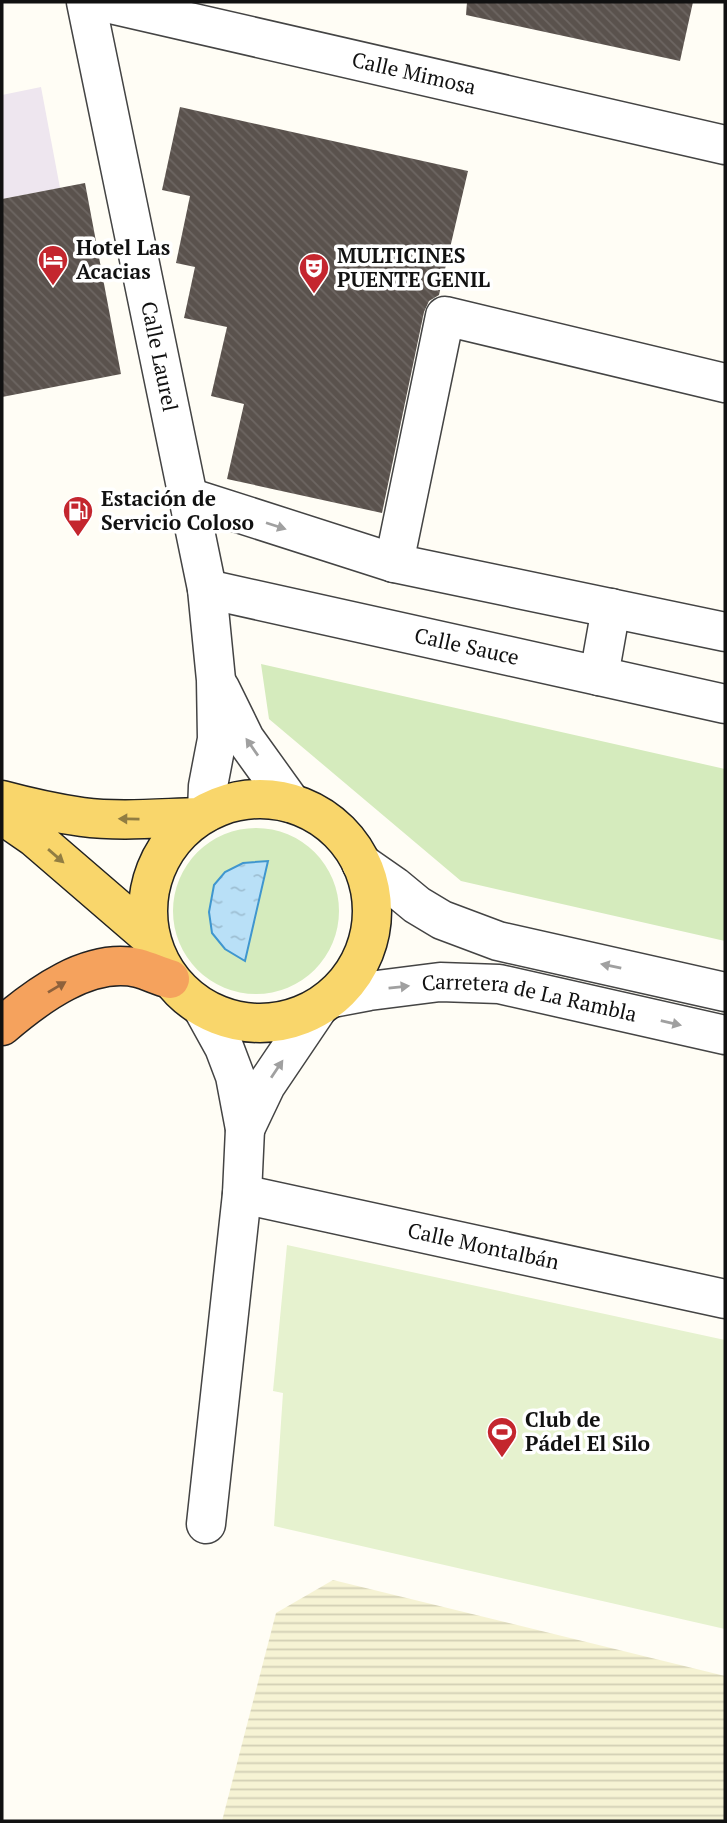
<svg xmlns="http://www.w3.org/2000/svg" width="727" height="1823" viewBox="0 0 727 1823" font-family="'PT Serif',serif">
	<style>
		.industrial { fill: #eee6ef }
		.farmland { fill: url(#farmland-rules) }
		.grass { fill: #d5ebbd }
		.pitch { fill: #e6f2cf }
		.water { fill: url(#water-ripples); stroke: #3f96cf; stroke-width: 2 }
		.building { fill: url(#building-back-hatch) }
		.lines { fill: none; stroke-linecap: round; stroke-linejoin: round }
		.minor-casing { stroke: #444; stroke-width: 41 }
		.major-casing { stroke: #222; stroke-width: 41 }
		.highway-casing { stroke: #222; stroke-width: 41 }
		.minor { stroke: #fff; stroke-width: 38 }
		.major { stroke: #f9d66b; stroke-width: 38 }
		.highway { stroke: #f5a25d; stroke-width: 38 }
		.oneway { fill: #a0a0a0 }
		.oneway2 { fill: #917d42 }
		.oneway3 { fill: #8e613b }
		.labels { text-anchor: middle; stroke-width: 7; stroke-linejoin: round; paint-order: stroke }
		.street-label { font-size: 21px; fill: #111; stroke: #fff }
		.poi-label { font-size: 21px; font-weight: bold; fill: #111; stroke: #fff; text-anchor: start }
	</style>
	<defs>
		<pattern id="farmland-rules" width="6" height="5" patternUnits="userSpaceOnUse" patternTransform="scale(1.75)"><rect width="6" height="5" fill="#f6f3d4"/><path d="M0 2.5h6" fill="none" stroke="#d2cfb5"/></pattern>
		<pattern id="water-ripples" width="26" height="14" patternUnits="userSpaceOnUse" patternTransform="scale(1.75)"><rect width="26" height="14" fill="#b9e0f7"/><path d="M2 4q2-2 4 0t4 0M15 11q2-2 4 0t4 0" fill="none" stroke="#9ebfd3"/></pattern>
		<pattern id="building-back-hatch" width="6" height="6" patternUnits="userSpaceOnUse" patternTransform="scale(1.75)"><rect width="6" height="6" fill="#5a524d"/><path d="M-1 5l2 2M0 0l6 6M5-1l2 2" fill="none" stroke="#6d6662"/></pattern>
	</defs>
	<rect width="100%" height="100%" fill="#fffdf5"/>
	<path class="industrial" d="M41,87l19,101 -58,11v-104z"/>
	<path class="farmland" d="M333,1580l392,96v145h-503l54,-208z"/>
	<path class="grass" d="M261,664l464,105v172l-264,-60 -192,-162z
		M173 911a83 83 0 1 1 166 0a83 83 0 1 1-166 0Z"/>
	<path class="pitch" d="M287,1245l438,95v289l-451,-103 9,-133 -10,-2z"/>
	<path class="water" d="M268,861l-23,100 -20,-12 -13,-16 -3,-21 5,-27 11,-13 18,-9z"/>
	<path class="building" d="M467,2h226l-13,59 -214,-46z
		M180,107l288,64 -29,124 -10,6 -5,11 -42,201 -155,-34 17,-75 -33,-8 16,-69 -43,-9 11,-51 -19,-4 14,-67 -28,-6z
		M85,183l36,191 -119,23v-198z"/>
	<g class="lines">
		<g class="minor-casing">
			<g id="minor">
				<path id="s1" d="M86,2l121,587 9,91 1,59 -9,47 -1,26"/>
				<path id="s2" d="M102,2l623,143"/>
				<path d="M188,497l206,66 331,69"/>
				<path d="M394,563l51,-247 280,67"/>
				<path id="s3" d="M207,589l518,115"/>
				<path d="M599,676l12,-68"/>
				<path d="M220,688l25,51 46,64"/>
				<path d="M361,863l33,23 23,19 25,15 56,21 227,51"/>
				<path id="s4" d="M332,998l37,-7 71,-9 59,2 226,51"/>
				<path d="M203,1009l21,38 11,29 10,53 -3,65 -36,330"/>
				<path d="M245,1129l21,-44 52,-77"/>
				<path id="s5" d="M242,1194l483,105"/>
			</g>
		</g>
		<g class="major-casing">
			<path id="major" d="M148 911a112 112 0 1 1 224 0a112 112 0 1 1-224 0Z
				M2,800c26,7 53,13 80,17 38,5 78,1 116,0
				M2,815l32,22 116,100"/>
		</g>
		<g class="highway-casing">
			<path id="highway" d="M2,1026c35,-30 87,-69 136,-58 11,3 21,8 32,11"/>
		</g>
		<use href="#minor" class="minor"/>
		<use href="#major" class="major"/>
		<use href="#highway" class="highway"/>
	</g>
	<defs><path id="oneway-solid" d="M-6-.8H1V-3.2L6.5 0L1 3.2V.8H-6Z" transform="scale(1.75)"/></defs>
	<g class="oneway">
		<use href="#oneway-solid" transform="translate(276 526) rotate(18)"/>
		<use href="#oneway-solid" transform="translate(252 747) rotate(-125)"/>
		<use href="#oneway-solid" transform="translate(611 966) rotate(-168)"/>
		<use href="#oneway-solid" transform="translate(399 987) rotate(-6)"/>
		<use href="#oneway-solid" transform="translate(671 1023) rotate(13)"/>
		<use href="#oneway-solid" transform="translate(277 1069) rotate(-56)"/>
	</g>
	<g class="oneway2">
		<use href="#oneway-solid" transform="translate(129 819) rotate(-179)"/>
		<use href="#oneway-solid" transform="translate(56 856) rotate(41)"/>
	</g>
	<use class="oneway3" href="#oneway-solid" transform="translate(57 987) rotate(-31)"/>
	<defs>
		<g id="hotel-pin" transform="scale(1.575)"><path d="M0 17L-7.5 6A9.5 9.5 0 1 1 7.5 6Z" fill="#c4262e" stroke="#fff"/><path d="M-6-4.5h1.5V1H6V5H4.5V3h-9V5H-6ZM-4 0a1.8 1.8 0 1 1 3.6 0ZM.5 0V-2.5h3Q6-2.5 6 0Z" fill="#fff"/></g>
		<g id="theatre-pin" transform="scale(1.575)"><path d="M0 17L-7.5 6A9.5 9.5 0 1 1 7.5 6Z" fill="#c4262e" stroke="#fff"/><path d="M-5-5.5Q0-4 5-5.5V0Q5 5 0 6Q-5 5-5 0ZM-3.3-2.5H-1v1.5H-3.3ZM1-2.5H3.3v1.5H1ZM-2.8 1Q0 5.5 2.8 1Z" fill="#fff"/></g>
		<g id="fuel-pin" transform="scale(1.575)"><path d="M0 17L-7.5 6A9.5 9.5 0 1 1 7.5 6Z" fill="#c4262e" stroke="#fff"/><path d="M-5.5-6h7V0h2V4h1.3V-2.5L3-4.5l.8-.8L6-3V5H2.5V1h-1V6h-7ZM-4.2-4.7v3.2H.2V-4.7Z" fill="#fff"/></g>
		<g id="stadium-pin" transform="scale(1.575)"><path d="M0 17L-7.5 6A9.5 9.5 0 1 1 7.5 6Z" fill="#c4262e" stroke="#fff"/><path d="M0-5a6.5 5 0 1 0 0 10a6.5 5 0 1 0 0-10ZM-3.5-1.8h7v3.6h-7Z" fill="#fff"/></g>
	</defs>
	<g fill-rule="evenodd">
		<use href="#hotel-pin" x="53" y="260"/>
		<use href="#theatre-pin" x="314" y="268"/>
		<use href="#fuel-pin" x="78" y="511"/>
		<use href="#stadium-pin" x="502" y="1432"/>
	</g>
	<g class="labels">
		<g class="street-label">
			<text dy="7" stroke="none"><textPath href="#s2" startOffset="320">Calle Mimosa</textPath></text>
			<text dy="7" stroke="none"><textPath href="#s1" startOffset="362">Calle Laurel</textPath></text>
			<text dy="7" stroke="none"><textPath href="#s3" startOffset="266">Calle Sauce</textPath></text>
			<text dy="7" stroke="none"><textPath href="#s4" startOffset="200">Carretera de La Rambla</textPath></text>
			<text dy="7" stroke="none"><textPath href="#s5" startOffset="247">Calle Montalbán</textPath></text>
		</g>
		<g class="poi-label">
			<text x="76" y="255">Hotel Las<tspan x="76" dy="24">Acacias</tspan></text>
			<text x="337" y="263">MULTICINES<tspan x="337" dy="24">PUENTE GENIL</tspan></text>
			<text x="101" y="506">Estación de<tspan x="101" dy="24">Servicio Coloso</tspan></text>
			<text x="525" y="1427">Club de<tspan x="525" dy="24">Pádel El Silo</tspan></text>
		</g>
	</g>
	<rect width="727" height="1823" fill="none" stroke="#111111" stroke-width="7"/>
</svg>
